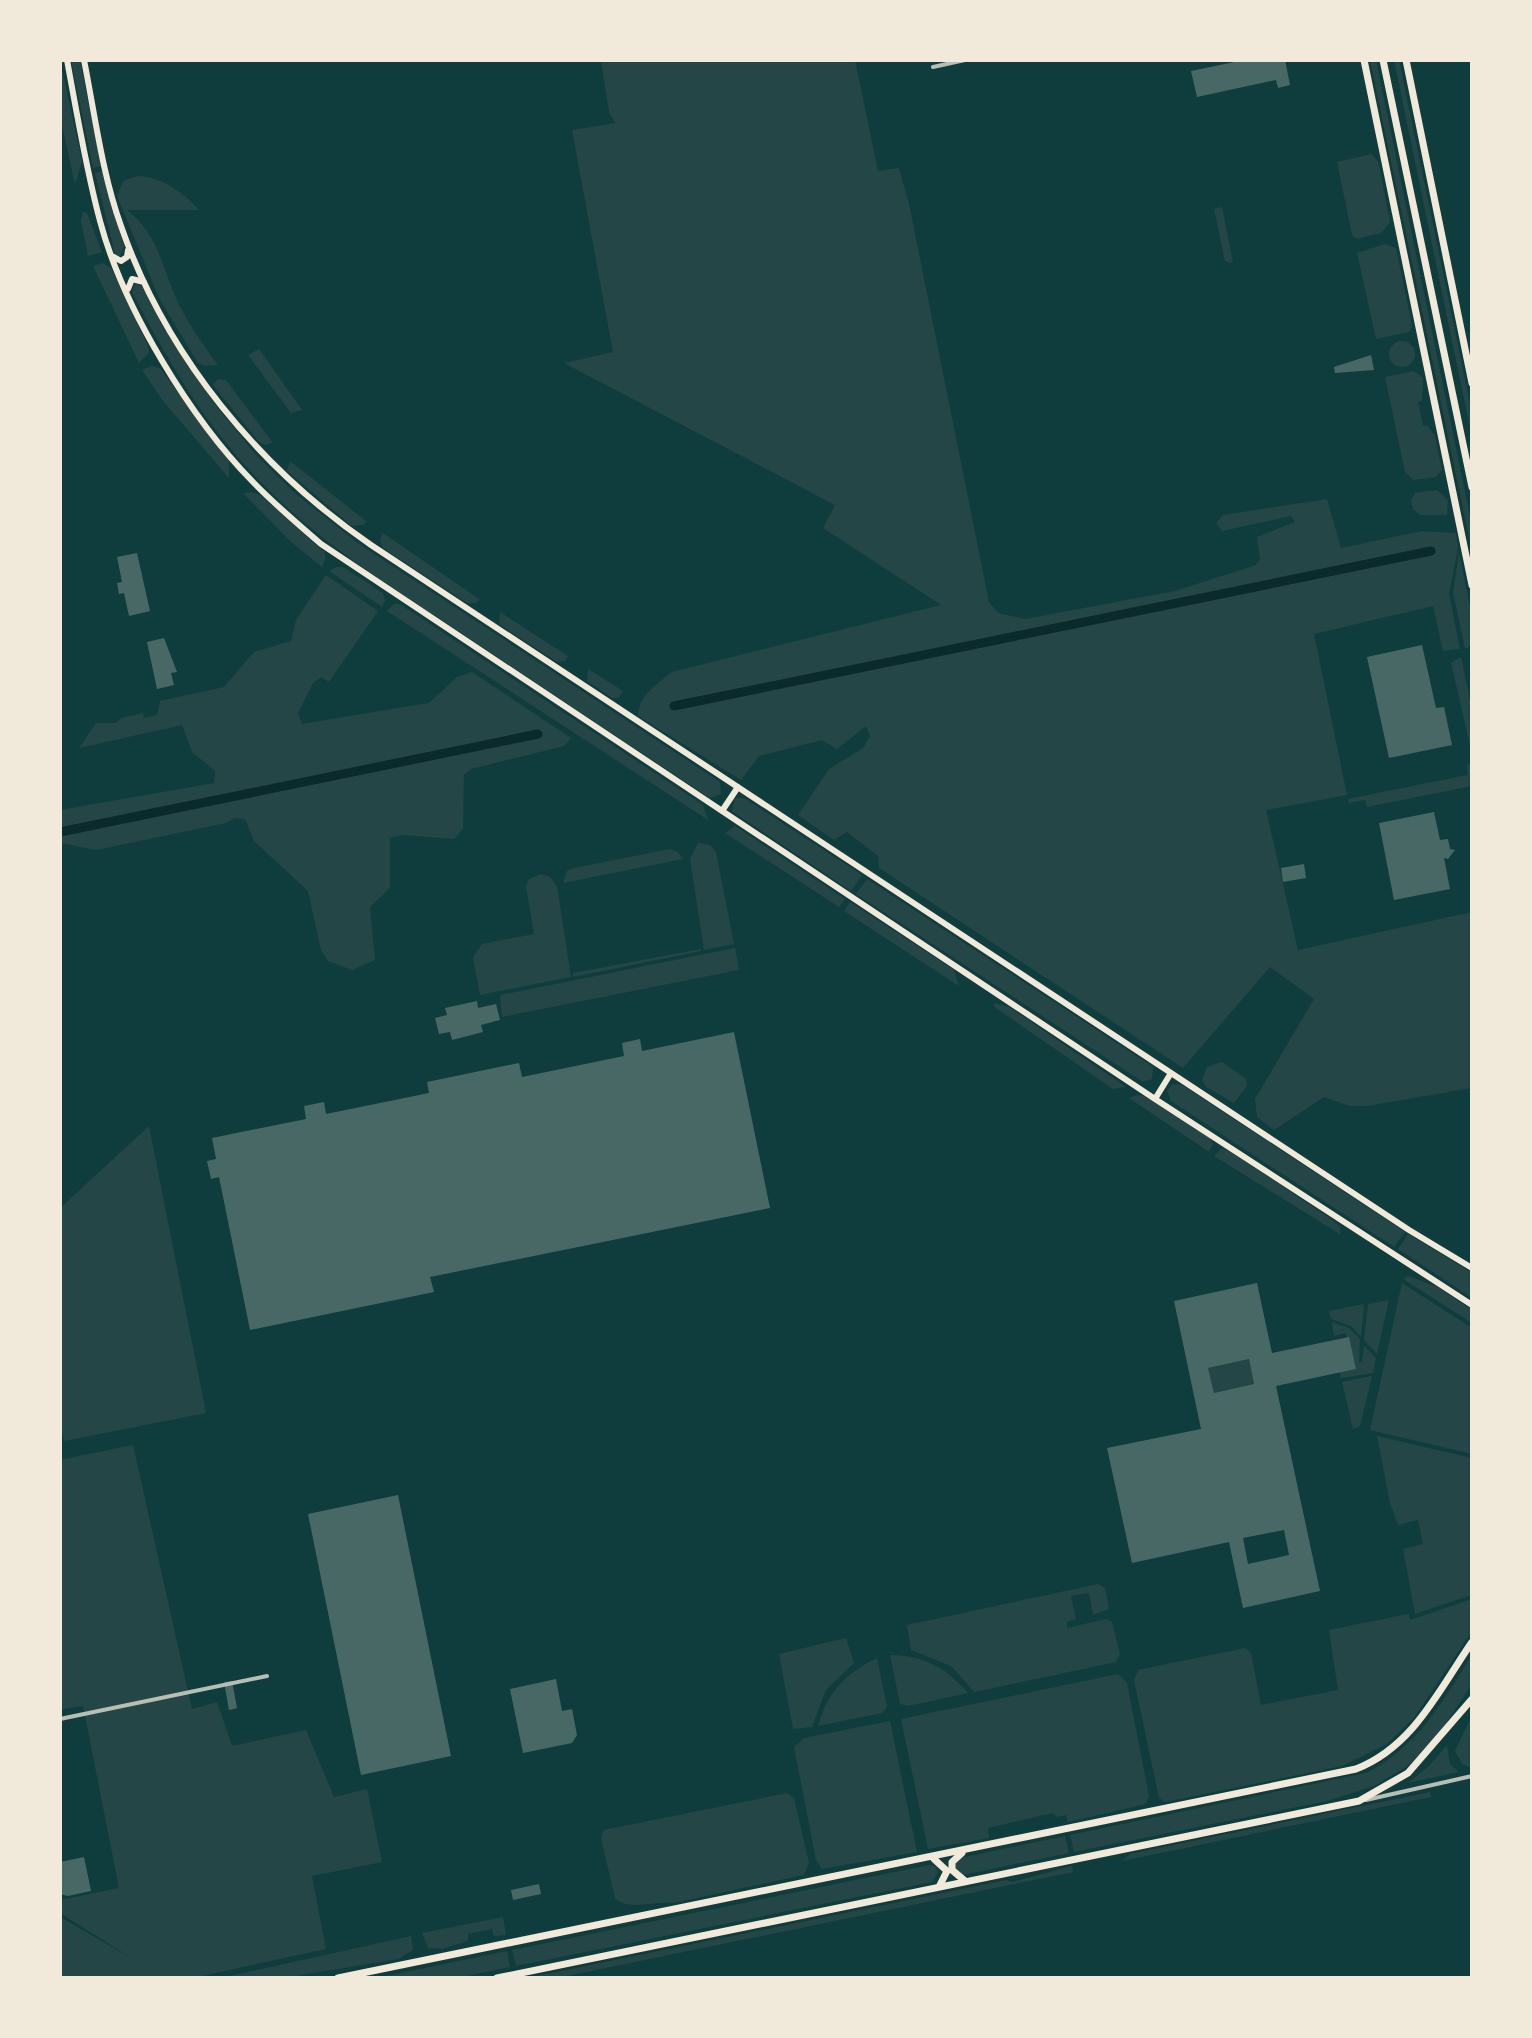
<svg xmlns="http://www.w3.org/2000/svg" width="1532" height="2038" viewBox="0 0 1532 2038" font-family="'Nunito Sans',sans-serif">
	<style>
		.green { fill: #244646 }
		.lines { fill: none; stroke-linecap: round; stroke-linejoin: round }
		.canal { stroke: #0a2a2b; stroke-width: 9 }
		.building { fill: #486865; fill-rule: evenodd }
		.minor { stroke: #b8beb3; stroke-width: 4 }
		.secondary { stroke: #f1e9da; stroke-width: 6 }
		.primary { stroke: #f1e9da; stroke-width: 7 }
	</style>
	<rect width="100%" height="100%" fill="#0f3d3e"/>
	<path class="green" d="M60,60l22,101 -7,24 -15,-69z
		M71,60h9l21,106 -8,2z
		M601,60h254l23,111 21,-3 10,36 80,398 9,11 27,6 150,-28 81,-26 4,-6 -3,-22 38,-15 -4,-6 -69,15 -6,-8 7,-8 104,-16 14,49 81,-17 34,2 2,15 -9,46 11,55 -17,2 -10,-45 -119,28 33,161 -81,15 32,140 174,-38v176l-106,18h-16l-26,-9 -50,33 -17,-13 -2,-18 59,-100 -44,-32 -87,101 -304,-200 -1,-12 -31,-24 -13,8 -36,-25 31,-46 34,-21 7,-12 -4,-10 -29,23 -15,-9 -63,16 -18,24 -103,-64c0,-20 20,-33 34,-44l269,-67 -118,-77 12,-23 -271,-142 49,-11 -41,-222 43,-7 -6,-11z
		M1370,60h6l96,466v26z
		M1394,60h5l73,353v25z
		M1371,154l7,7 12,61 -9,11 -24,6 -5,-4 -15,-73z
		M103,171l21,76 -4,9 -5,-2 -20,-81z
		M137,176c24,0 47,17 62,34h-72c29,22 35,54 48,86 11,25 27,47 43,69l-13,1 -7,-3 -39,-65 -42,-102 6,-15z
		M1222,207l11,55 -4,1 -4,-2 -11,-52z
		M83,212l4,1 15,39 -14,4 -7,-35z
		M1385,244l11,4 16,78 -3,6 -33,7 -19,-86z
		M103,263l8,5 37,78 1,7 -10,10 -46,-97z
		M135,283l8,4 22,44 48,71 43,53 40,39 63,50 361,238 1,12 -11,4c-83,-55 -165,-109 -247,-164 -73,-48 -147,-93 -207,-157 -52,-54 -90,-119 -124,-185z
		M1389 354a13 13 0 1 1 26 0a13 13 0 1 1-26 0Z
		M259,349l43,61 -11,3 -43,-58z
		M152,366l8,2 69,93v17l-66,-77 -21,-31z
		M1414,371l9,7 -1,23 -4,1 5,24 4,-1 8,11 7,34 -6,7 -23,3 -8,-8 -20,-95z
		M218,379l8,1 47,63 -8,2 -7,-4 -45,-56z
		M290,461l76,60 -2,4 -12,1 -65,-55z
		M1437,490l11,10 -1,15h-27l-7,-6 -2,-8 4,-8z
		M251,492l9,3 64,57 2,6 -4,9 -32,-26 -47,-48z
		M383,533l96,66 -2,4h-10l-84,-55 -3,-9z
		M1459,552l13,65v28l-7,4 -12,-57z
		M336,567h7l40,26 2,8 -3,6 -53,-36z
		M326,575l52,36 -49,71 -8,-5 -8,6 -15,30 4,11 127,-21 28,-26 15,-5 99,66 -7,8 -93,23 -7,6 -1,54 -9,10 -51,-4 -13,3v50l-20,19 5,53 -23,10 -24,-9 -7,-11 -13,-59 -54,-50 -9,-22 -10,-1 -9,5 -130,27 -36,-7v-33l154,-27 1,-12 -23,-19 -10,-27 -103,23 17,-25h20l5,-5 22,-5 1,5 13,-3 3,-14 64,-14 30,-35 37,-11 5,-21z
		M394,604h6l303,201 5,15 -321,-209z
		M500,612l68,44 -3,5 -8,1 -58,-38z
		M1461,657l11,53v44l-21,-91z
		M588,669l35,22 -4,7h-7l-25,-17z
		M1472,763v23l-105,21 -2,-7 -16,3 -1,-4 120,-24 -1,-10z
		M735,798h9l118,77 -11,16 -119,-80z
		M735,826l110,73 -6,8 -114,-74z
		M698,843l12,2 6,7 18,92 -30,6 -14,-91z
		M670,849l8,3 5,7 -120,24 4,-12 7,-3z
		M541,874l9,3 7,9 14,91 -91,18 -7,-38 9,-13 52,-10 -8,-48 3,-7z
		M867,879l286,188 -1,12 -9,3 -287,-188z
		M850,902l104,68 5,16 -115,-75z
		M735,948l4,22 -237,47 -2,-22z
		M701,949v2l-128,26v-4z
		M995,1003l14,4 117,80 -13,2 -120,-83z
		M1222,1062l24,17 1,7 -13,17 -28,-16 -4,-7 5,-13z
		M1173,1084l9,1 223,147 -11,15 -223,-146 -4,-10z
		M1137,1095l7,1 65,41 4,7 -4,8 -80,-54z
		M149,1126l57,287 -142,28 -4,-18v-215z
		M1221,1149l7,1 103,69 9,8v7l-126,-78z
		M1408,1234l64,39v25l-74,-49z
		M1409,1276l28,11 35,23v13l-69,-44z
		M1402,1283l70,45v126l-102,-24z
		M1389,1300l-12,54 -13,-14 4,-36z
		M1364,1304l-3,33 -10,-11 -20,-7 -2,-8z
		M1332,1322l17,6 11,11 -1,23h3l2,-16 12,12 -3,15 -32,5 -2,-10 13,-3 -6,-32 -12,3z
		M1249,1359l5,25 -40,9 -6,-25z
		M1372,1376l-12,50 -7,3 -11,-47z
		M1377,1436l95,22v137l-57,19 -12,-65 20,-5 -5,-24 -20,5 -8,-22z
		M133,1445l59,264 25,-7 15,44 74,-16 28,67 33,-8 15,73 -70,14 14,73 -134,29h-132v-61l73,42 -73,-46v-13l59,-12 -36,-182 -23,4v-250z
		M1098,1584l7,4 4,21 -16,6 -4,-22 -18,3 5,23 -9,3v6l39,-9 6,3 8,32 -4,8 -142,30 -23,-26 -40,-16 -4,-25z
		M1472,1599v32l-58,87 -27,26 -45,22 -177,36 -6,-4 -25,-118 4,-10 107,-22 6,5 10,52 77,-15 -9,-60 80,-16 1,6z
		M846,1638l8,25 -28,27 -14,37 -19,2 -14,-75z
		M890,1655c35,1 55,12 78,38l-60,13 -8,-2z
		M1472,1655v29l-29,44 -34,37 -35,21 -47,15 -253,51 -4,-17 296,-62c52,-26 76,-71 106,-118z
		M877,1658l10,49 -5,6 -64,13c10,-35 27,-52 59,-68z
		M1118,1674l9,9 22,113 -3,8 -78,18 -2,-7 -10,2 -3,-4 -65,15 1,10 -61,11 -27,-130z
		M1472,1715v53l-10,-4 -7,-13z
		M890,1721l27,131 -95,17 -6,-9 -22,-113 10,-9z
		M1447,1745l3,19 9,8 -51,11 21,-17z
		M1430,1792l1,5 -309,64 8,-7z
		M787,1793l7,5 15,65 -5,12 -131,28c-19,-3 -43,9 -58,-5l-14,-60 3,-8z
		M1065,1836l4,17 -106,22 -9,-6v-7l6,-4z
		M929,1865l6,1 3,6 -6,10 -416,84 -4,-16z
		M1072,1866l1,6 -516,106h-30l479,-98 6,2z
		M503,1917l3,18 -12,1 -2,-7 -24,5v7l-26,8 -14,-1 -6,-15z
		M411,1936l2,14 -15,9 -114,19h-63z
		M507,1951l3,16 -52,11h-82z"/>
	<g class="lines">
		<path class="canal" d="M674,706l757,-155
			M60,832l478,-98"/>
	</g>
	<path class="building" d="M1244,60h41l5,25 -12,3 -2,-8 -79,17 -6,-26z
		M1371,355l3,15 -39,3 -1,-6z
		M137,553l13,58 -21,5 -5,-23 -5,1 -2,-11 5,-1 -5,-25z
		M164,638l13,34 -6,1 3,12 -17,4 -10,-47z
		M1422,645l14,63 8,-1 8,38 -63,13 -22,-101z
		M1434,812l6,28 8,-1 2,10 5,1 -7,9 -4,-1 6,31 -56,11 -15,-77z
		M1304,864l2,14 -23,4 -2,-14z
		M477,1001l1,7 18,-4 4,16 -19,5 2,7 -31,8 -2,-8 -11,2 -4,-16 12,-3 -2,-7z
		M734,1032l36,176 -340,69 4,15 -184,38 -31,-153 -8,2 -4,-18 9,-2 -4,-21 94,-19 -2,-13 20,-4 2,12 103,-21 -2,-11 92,-19 3,14 102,-21 -2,-13 18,-4 2,12z
		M1257,1283l15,70 77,-16 7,32 -80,17 44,205 -77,17 -14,-66 -97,21 -25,-115 94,-19 -27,-128zM1249,1359l5,25 -40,9 -6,-25zM1284,1530l5,25 -41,9 -5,-26z
		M398,1495l53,261 -90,19 -53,-261z
		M556,1679l6,32 10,-2 5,26 -5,8 -49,10 -13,-64z
		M232,1681l5,27 -8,2 -5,-28z
		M84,1857l7,34 -23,5 -8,-2v-32z
		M539,1884l2,10 -28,6 -2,-10z"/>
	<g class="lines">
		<path class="minor" d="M933,67l32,-7
			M60,1719l207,-43
			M1366,1800l106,-24"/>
		<path class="secondary" d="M67,60c10,54 19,109 33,161 23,87 91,198 153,261 21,22 45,42 68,62l834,555 317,206
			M84,60c11,55 18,113 37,166 45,130 138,242 250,319l1038,685 63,38
			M112,256l9,5 6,-4 1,-7
			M128,289l4,-10 12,3
			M722,811l16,-24
			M1155,1099l16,-26"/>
		<path class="primary" d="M1364,60l108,525
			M1383,60l89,427
			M1406,60l66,323
			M962,1853l-10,9v8l13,11
			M934,1859l13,12 -8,16
			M338,1978l1018,-209c57,-22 83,-79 116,-127
			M497,1978l862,-177 49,-28 64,-74"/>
	</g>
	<rect width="1532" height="2038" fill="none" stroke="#f1e9da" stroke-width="124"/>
</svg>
